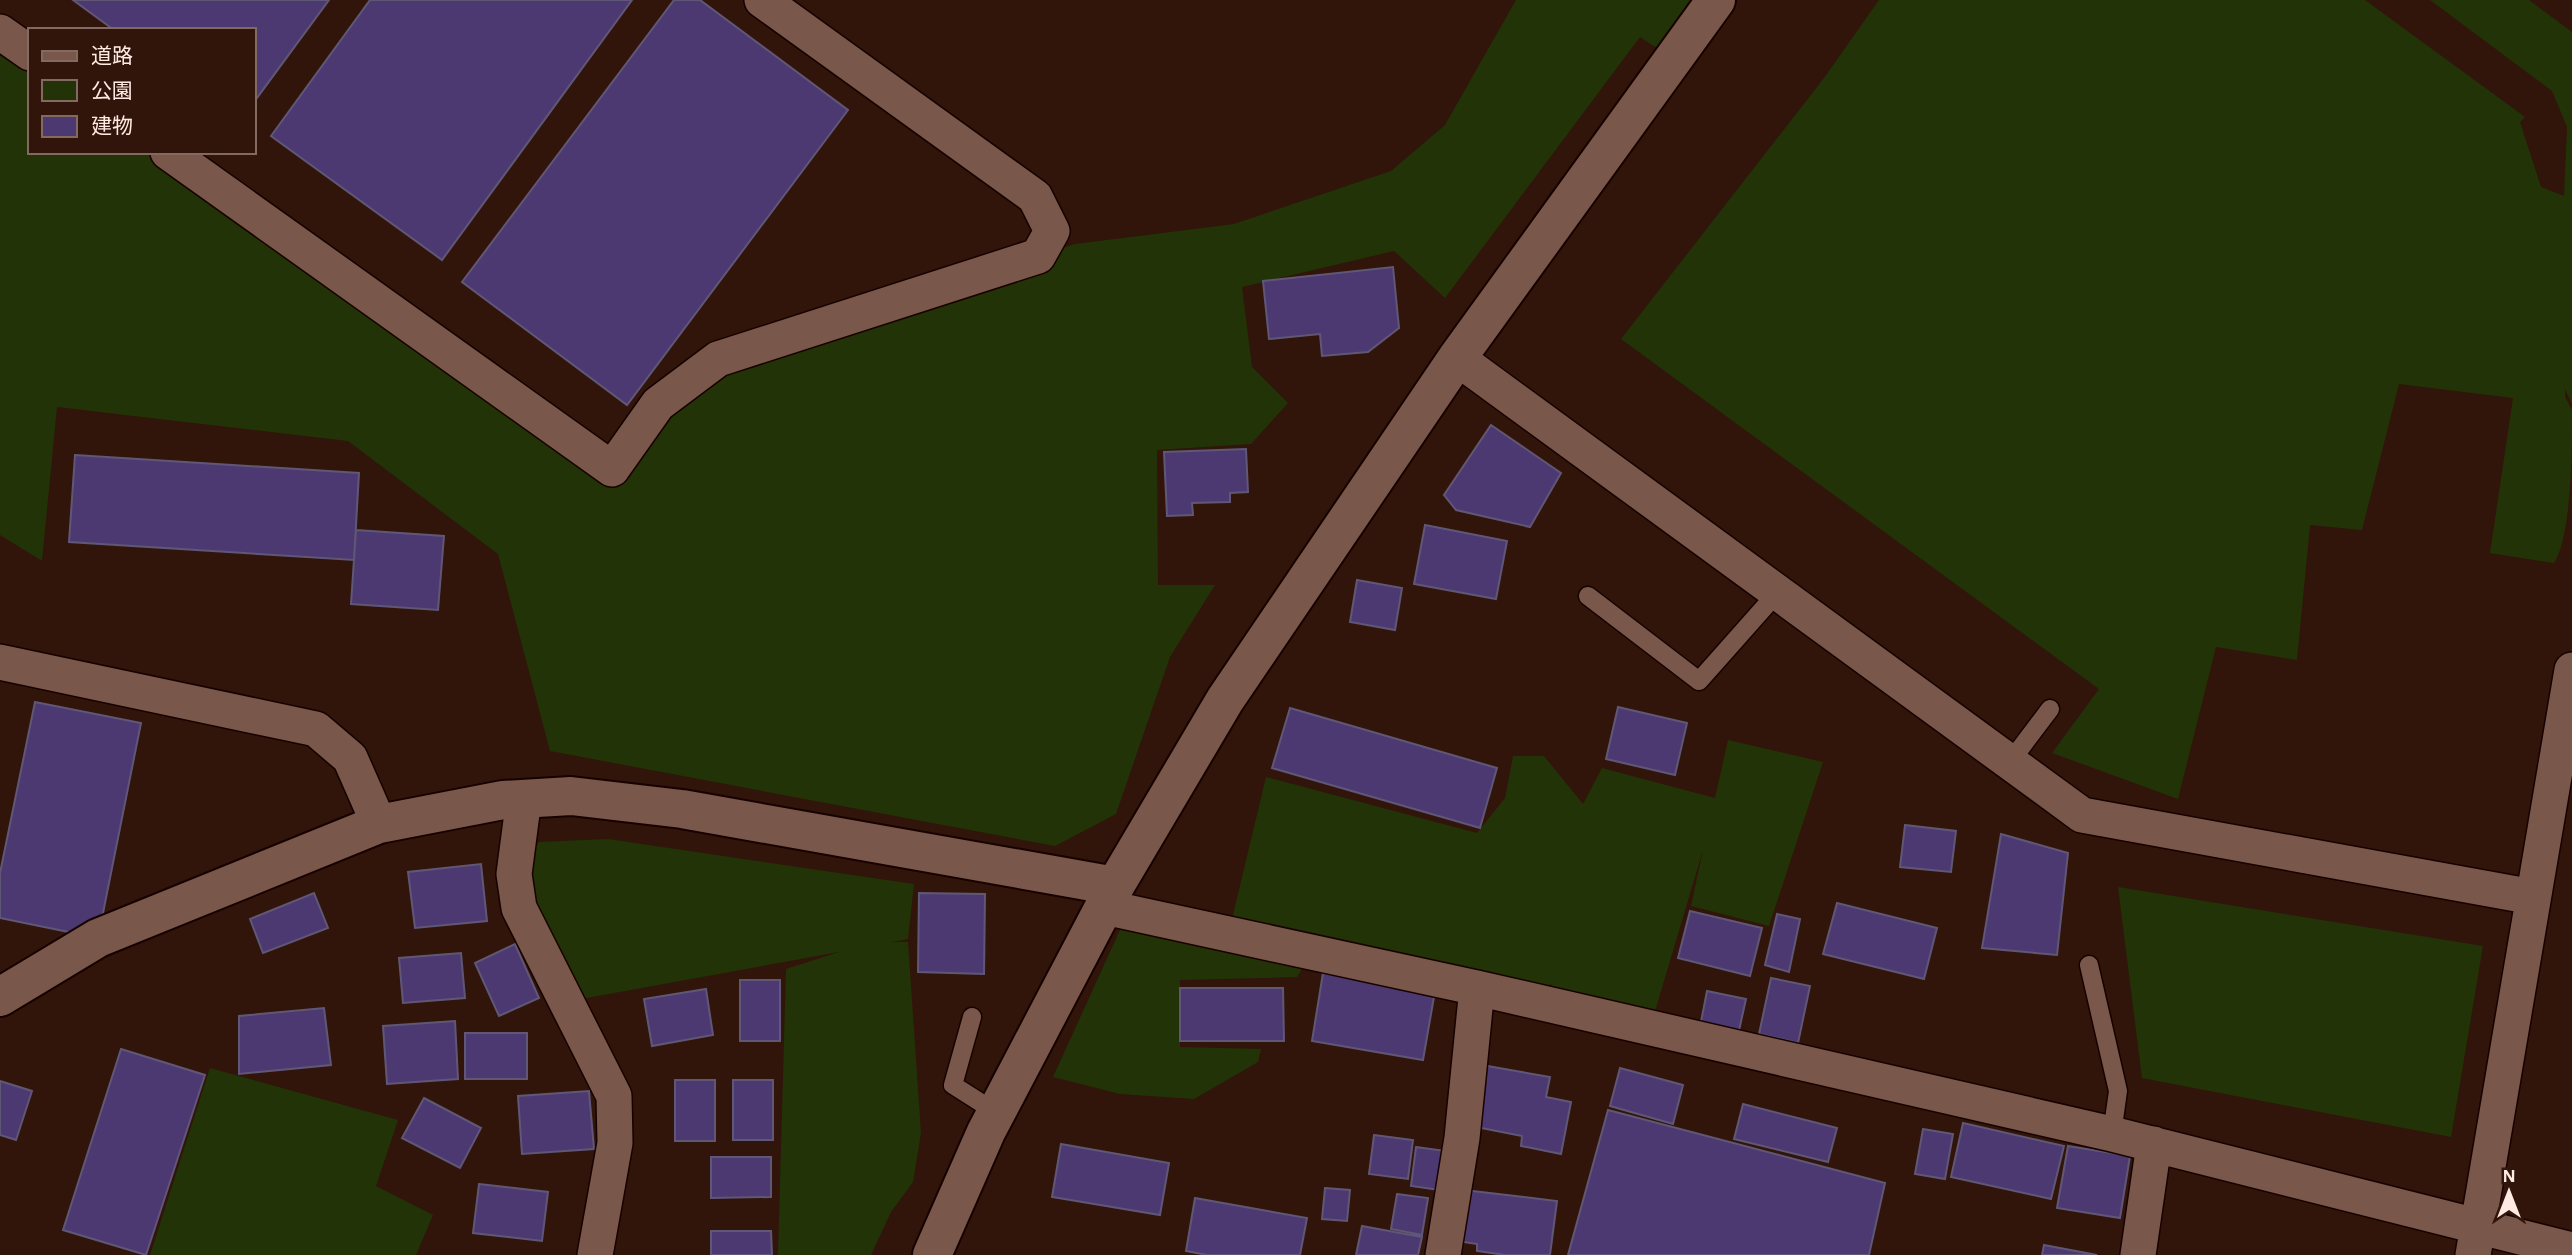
<svg xmlns="http://www.w3.org/2000/svg" width="2572" height="1255" viewBox="0 0 2572 1255" font-family="'Alegreya Sans','Noto Sans JP',sans-serif">
	<style>
		.green { fill: #223307 }
		.building { fill: #4d3972; stroke: #605776; stroke-width: 2 }
		.lines { fill: none; stroke-linecap: round; stroke-linejoin: round }
		.service-casing { stroke: #170200; stroke-width: 21 }
		.minor-casing { stroke: #170200; stroke-width: 38 }
		.tertiary-casing { stroke: #170200; stroke-width: 42 }
		.service { stroke: #79574b; stroke-width: 18 }
		.minor { stroke: #79574b; stroke-width: 35 }
		.tertiary { stroke: #79574b; stroke-width: 38 }
	</style>
	<rect width="100%" height="100%" fill="#31150a"/>
	<path class="green" d="M1516,0h183l-36,52 -23,-15 -195,261 -51,-47 -152,36 10,80 36,36 -37,41 -94,6 1,135h57l-45,72 -54,157 -61,32 -505,-95 -52,-197 -150,-113 -291,-34 -15,154 -42,-26v-503l30,21v99h138l432,309 118,-102 357,-115 159,-20 157,-53 54,-46z
		M1879,0h486l160,117 -5,5 21,65 23,9 3,-69 -15,-36 -122,-91h99l43,32v372l-7,-15v8l7,13c0,39 0,125 -18,153l-64,-10 23,-155 -114,-14 -37,146 -52,-5 -13,135 -81,-13 -38,152 -126,-46 47,-64 -478,-350 203,-261z
		M1728,740l95,22 -54,164 -78,-20 12,-56 -53,178 -96,-22 -3,-23 -17,19 -302,-83 34,-142 211,56 28,-35 8,-42h31l39,48 19,-36 113,30z
		M608,839l306,45 -6,55 -16,3h16l13,191 -8,49 -22,30 -20,43h-93l8,-286 53,-17 -258,47 -55,-112 -2,-23 15,-22z
		M2118,887l365,59 -32,191 -309,-59z
		M1135,925l177,27 -15,25 -117,3v67l81,2 -3,13 -64,37 -74,-5 -67,-17 67,-147z
		M210,1068l188,52 -22,66 57,29 -17,40h-266z"/>
	<path class="building" d="M73,0h256l-75,102v-72h-140z
		M370,0h262l-190,260 -171,-124z
		M674,0h26l148,110 -221,295 -165,-123z
		M1393,267l6,61 -31,24 -46,4 -2,-22 -51,5 -6,-58z
		M1491,425l70,48 -31,54 -74,-17 -12,-15z
		M1246,449l2,43 -18,1v9l-38,1 1,12 -26,1 -3,-64z
		M75,455l284,18 -5,87 -285,-18z
		M1425,525l82,16 -11,58 -82,-15z
		M356,530l88,6 -6,74 -87,-6z
		M1357,580l45,8 -7,42 -45,-8z
		M35,702l106,21 -43,215 -98,-20v-45z
		M1618,707l69,16 -12,52 -69,-16z
		M1290,708l207,60 -17,60 -208,-60z
		M1905,825l51,6 -5,41 -51,-5z
		M2001,834l67,19 -11,102 -75,-7z
		M481,864l6,57 -72,7 -7,-56z
		M314,893l14,35 -65,25 -13,-34z
		M919,893l66,1 -1,80 -66,-2z
		M1837,903l100,25 -13,51 -101,-25z
		M1690,911l72,17 -12,48 -72,-18z
		M1777,914l23,5 -11,53 -24,-7z
		M515,944l24,54 -40,18 -24,-53z
		M461,953l4,45 -62,5 -4,-45z
		M1323,973l112,18 -12,69 -111,-19z
		M1771,978l39,8 -12,57 -39,-9z
		M740,980h40v61h-40z
		M1180,988h103l1,53h-104z
		M706,989l7,46 -61,11 -8,-47z
		M1707,991l39,8 -8,36 -38,-8z
		M324,1008l7,57 -92,9v-58z
		M455,1021l3,58 -71,5 -4,-58z
		M465,1033h62v46h-62z
		M121,1049l84,26 -59,180 -83,-25z
		M1482,1065l68,12 -4,20 25,5 -10,52 -40,-8 1,-10 -51,-10z
		M1620,1068l63,17 -10,39 -63,-18z
		M675,1080h40v61h-40z
		M733,1080h40v60h-40z
		M0,1081l32,10 -16,49 -16,-5z
		M589,1091l5,58 -72,5 -4,-58z
		M424,1098l57,30 -21,40 -58,-30z
		M1743,1104l94,24 -9,34 -94,-23z
		M1608,1110l277,73 -16,72h-301z
		M1963,1123l101,23 -13,53 -100,-22z
		M1923,1129l30,5 -8,45 -30,-5z
		M1374,1135l39,5 -5,39 -39,-5z
		M1061,1144l108,19 -9,52 -108,-18z
		M2068,1146l62,10 -10,62 -63,-10z
		M1416,1147l30,4 -6,39 -29,-4z
		M711,1157h60v40l-60,1z
		M479,1184l69,8 -6,49 -69,-8z
		M1325,1188l25,2 -3,31 -25,-2z
		M1464,1190l93,11 -7,54h-45l-28,-4v-7l-20,-3z
		M1397,1194l31,4 -6,37 -31,-6z
		M1195,1198l112,20 -7,37h-93l-21,-4z
		M1362,1226l60,11 -4,18h-62z
		M711,1231h60l1,24h-61z
		M2044,1245l53,10h-55z"/>
	<g class="lines">
		<g class="service-casing">
			<path id="service" d="M1588,596l111,85 78,-88
				M2010,762l40,-53
				M2089,965l29,126 -6,43
				M972,1017l-19,68 44,28"/>
		</g>
		<g class="minor-casing">
			<path id="minor" d="M0,32l30,21
				M168,152l444,317 46,-65 60,-45 320,-103 14,-25 -17,-34 -273,-197
				M1457,358l625,457 451,82
				M0,662l316,67 34,29 29,66
				M524,798l-10,76 5,34 95,188 1,47 -20,112
				M1104,907l373,81 635,146 460,116
				M1443,1255l19,-117 15,-150
				M2138,1255l16,-111
				M2473,1255l99,-585"/>
		</g>
		<g class="tertiary-casing">
			<path id="tertiary" d="M0,997l98,-59 281,-114 124,-24 68,-4 111,13 433,77
				M932,1255l54,-123 129,-246 110,-186 232,-342 259,-358"/>
		</g>
		<use href="#service" class="service"/>
		<use href="#minor" class="minor"/>
		<use href="#tertiary" class="tertiary"/>
	</g>
	<rect x="28" y="28" width="228" height="126" fill="#31150a" stroke="#836a61" stroke-width="2"/>
	<rect x="42" y="51" width="35" height="10" fill="#79574b" stroke="#836a61" stroke-width="2"/>
	<text x="91" y="63" font-size="21" fill="#ffeae3">道路</text>
	<rect x="42" y="80" width="35" height="21" fill="#223307" stroke="#836a61" stroke-width="2"/>
	<text x="91" y="98" font-size="21" fill="#ffeae3">公園</text>
	<rect x="42" y="116" width="35" height="21" fill="#4d3972" stroke="#836a61" stroke-width="2"/>
	<text x="91" y="133" font-size="21" fill="#ffeae3">建物</text>
	<g transform="translate(2509 1192)" stroke="#31150a" stroke-width="5" paint-order="stroke">
	<path d="M0-5L12 26L0 18L-12 26Z" fill="#ffeae3"/>
	<text y="-10" font-size="19" font-weight="bold" text-anchor="middle" fill="#ffeae3">N</text>
	</g>
</svg>
